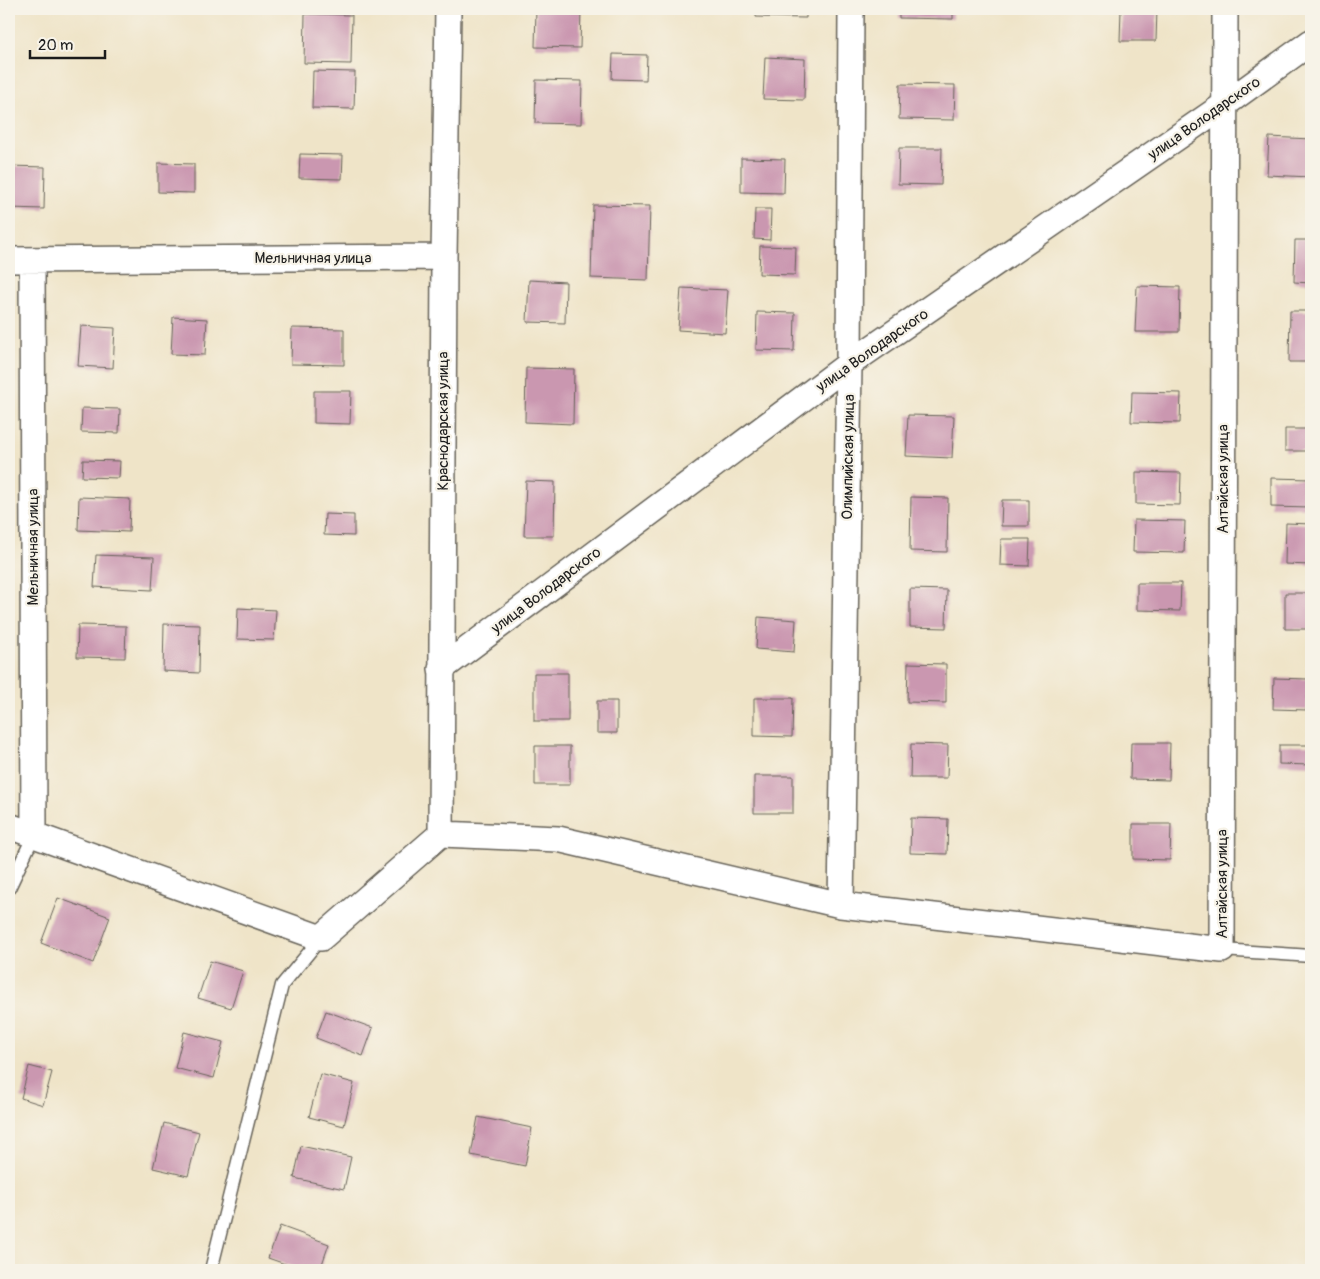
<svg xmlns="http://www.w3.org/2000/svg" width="1320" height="1279" viewBox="0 0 1320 1279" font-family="Pangolin,sans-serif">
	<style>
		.building { fill: #ca97b0 }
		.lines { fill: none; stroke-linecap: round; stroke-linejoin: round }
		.service-casing { stroke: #666258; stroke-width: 15 }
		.minor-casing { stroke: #666258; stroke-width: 28 }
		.service { stroke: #fff; stroke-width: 12 }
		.minor { stroke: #fff; stroke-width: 25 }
		.labels { text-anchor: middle; stroke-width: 4.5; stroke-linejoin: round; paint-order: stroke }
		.street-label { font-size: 15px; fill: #1c1c1c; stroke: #f7f3e8 }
	</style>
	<rect width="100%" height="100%" fill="#f7f3e8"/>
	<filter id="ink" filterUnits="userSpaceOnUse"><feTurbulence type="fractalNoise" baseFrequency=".02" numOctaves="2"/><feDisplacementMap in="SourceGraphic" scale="10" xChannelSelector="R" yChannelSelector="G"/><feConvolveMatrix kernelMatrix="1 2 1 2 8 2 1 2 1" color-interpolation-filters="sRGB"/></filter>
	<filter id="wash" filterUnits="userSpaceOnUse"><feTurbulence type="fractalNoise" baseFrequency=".0096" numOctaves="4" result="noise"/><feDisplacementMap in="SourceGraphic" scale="20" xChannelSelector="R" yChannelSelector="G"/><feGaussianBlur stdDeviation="1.12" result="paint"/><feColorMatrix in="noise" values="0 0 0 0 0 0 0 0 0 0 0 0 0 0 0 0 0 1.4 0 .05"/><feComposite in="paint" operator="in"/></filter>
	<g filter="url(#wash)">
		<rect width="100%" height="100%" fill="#efe4c8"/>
		<g id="blocks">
			<path class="building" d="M536,9h45l-1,39 -45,-1z
				M756,9h50v9l-50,-1z
				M899,9h54v10l-54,-1z
				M1121,9h36l-1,32h-36z
				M305,14l47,1 -1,49 -47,-1z
				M613,54l34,1 -1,25 -34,-1z
				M765,57l40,2 -1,41 -41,-1z
				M313,71l42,1 -1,37 -42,-1z
				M536,80l46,1 -1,43 -46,-1z
				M900,84l55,1 -1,35 -55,-1z
				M1269,137l42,2v38l-44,-2z
				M899,148h43l-1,37 -43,-1z
				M300,154l43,1 -1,24 -43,-1z
				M741,158l44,1 -1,34 -43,-1z
				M158,163l36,1v29l-36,-1z
				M9,166l36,1 -1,42 -35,-1z
				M593,205l57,1 -2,74 -57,-2z
				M755,209h16l-1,31 -16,-1z
				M1295,240h16v43l-17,-1z
				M760,246l36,1 -1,28 -36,-1z
				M529,280l37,2 -1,41 -38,-1z
				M1137,286l43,1 -1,45h-44z
				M681,288l47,2 -3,43 -47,-3z
				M1290,311h21v51h-22z
				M757,312l38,1 -1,38 -38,-1z
				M173,317l34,2 -2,36 -34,-1z
				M81,326l34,2 -2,40 -35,-2z
				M292,328l52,1v36l-53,-1z
				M526,368l48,1 -1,55 -48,-2z
				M314,391h37l-1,33 -36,-1z
				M1132,392l49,1 -1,30 -49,-1z
				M82,408l38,1 -1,24 -38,-1z
				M908,415l46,1 -2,42 -46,-2z
				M1285,429h26v22h-26z
				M83,460l37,1 -1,17 -37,-1z
				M1136,472l45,1 -1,32 -44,-1z
				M1271,478l40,1 -1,29 -39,-1z
				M526,481l29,1 -1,54h-30z
				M79,497l51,2 -1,33 -51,-2z
				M911,497l37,1 -1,54 -37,-1z
				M1002,500h27v26h-28z
				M325,514l29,1v21l-30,-1z
				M1134,520l51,1 -1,32 -51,-1z
				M1286,523l25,1v41l-26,-1z
				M1001,539h29l-1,27 -29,-1z
				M96,555l58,2 -2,33 -58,-3z
				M1137,583h44l-1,28 -43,-1z
				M910,589l37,1 -1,38 -36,-1z
				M1285,593h26v36h-26z
				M238,608l38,2 -2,30 -37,-1z
				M758,617l38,3 -2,32 -38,-3z
				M164,624l36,1 -1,48 -36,-2z
				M78,625l48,1 -1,32 -48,-1z
				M908,663l38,1v39l-39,-1z
				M534,673h34v48h-34z
				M1274,678l34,1 -1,31 -34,-1z
				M754,698h39l-1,39 -38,-1z
				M597,701h20v32h-20z
				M1131,743h39l-1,37 -39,-1z
				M911,744l37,1 -1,33h-37z
				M1279,745h32v20l-32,-1z
				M535,746h35v39h-35z
				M754,776h39v37h-39z
				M911,818l37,1 -1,35 -37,-1z
				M1133,824h38l-1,36 -37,-1z
				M58,898l52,19 -17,46 -52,-20z
				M210,961l33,10 -12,37 -33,-10z
				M326,1011l47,17 -10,28 -47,-18z
				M184,1032l39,10 -9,36 -39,-10z
				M29,1066l23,6 -9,33 -22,-7z
				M320,1074l34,9 -10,43 -35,-9z
				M478,1117l54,11 -7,38 -54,-11z
				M164,1123l35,9 -11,44 -35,-8z
				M301,1146l50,11 -7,32 -50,-11z
				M280,1226l49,18 -9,26h-18l-34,-12z"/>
		</g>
	</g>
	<g filter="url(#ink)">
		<use href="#blocks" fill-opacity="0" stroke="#666258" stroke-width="1"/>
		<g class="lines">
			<g class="service-casing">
				<path id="service" d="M9,888l25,-53
					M1222,950l89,6
					M211,1270l71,-285 39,-47"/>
			</g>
			<g class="minor-casing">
				<path id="minor" d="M9,260l435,-3
					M32,260l2,575
					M441,669l408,-305 375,-259 87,-63
					M9,826l312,112 120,-104 117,5 283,66 381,45 3,-941
					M441,834l3,-577 4,-248
					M841,905l8,-541 2,-355"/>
			</g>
			<use href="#service" class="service"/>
			<use href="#minor" class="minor"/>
		</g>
	</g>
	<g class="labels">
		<g class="street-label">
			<text transform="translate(1204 118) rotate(-35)" y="5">улица Володарского</text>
			<text x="313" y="263">Мельничная улица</text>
			<text transform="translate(872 350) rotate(-35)" y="5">улица Володарского</text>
			<text transform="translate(443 421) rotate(-90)" y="5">Краснодарская улица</text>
			<text transform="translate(848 457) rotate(-89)" y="5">Олимпийская улица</text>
			<text transform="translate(1223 479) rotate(-90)" y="5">Алтайская улица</text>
			<text transform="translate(33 547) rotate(-90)" y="5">Мельничная улица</text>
			<text transform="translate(546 590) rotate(-37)" y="5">улица Володарского</text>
			<text transform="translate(1222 884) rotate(-90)" y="5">Алтайская улица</text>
		</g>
	</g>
	<rect width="1320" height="1279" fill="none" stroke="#f7f3e8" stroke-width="30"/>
	<path d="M30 50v8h75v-8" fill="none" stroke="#1c1c1c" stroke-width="2.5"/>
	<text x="38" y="50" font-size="15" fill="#1c1c1c" stroke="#f7f3e8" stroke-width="4" paint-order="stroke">20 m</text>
</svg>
